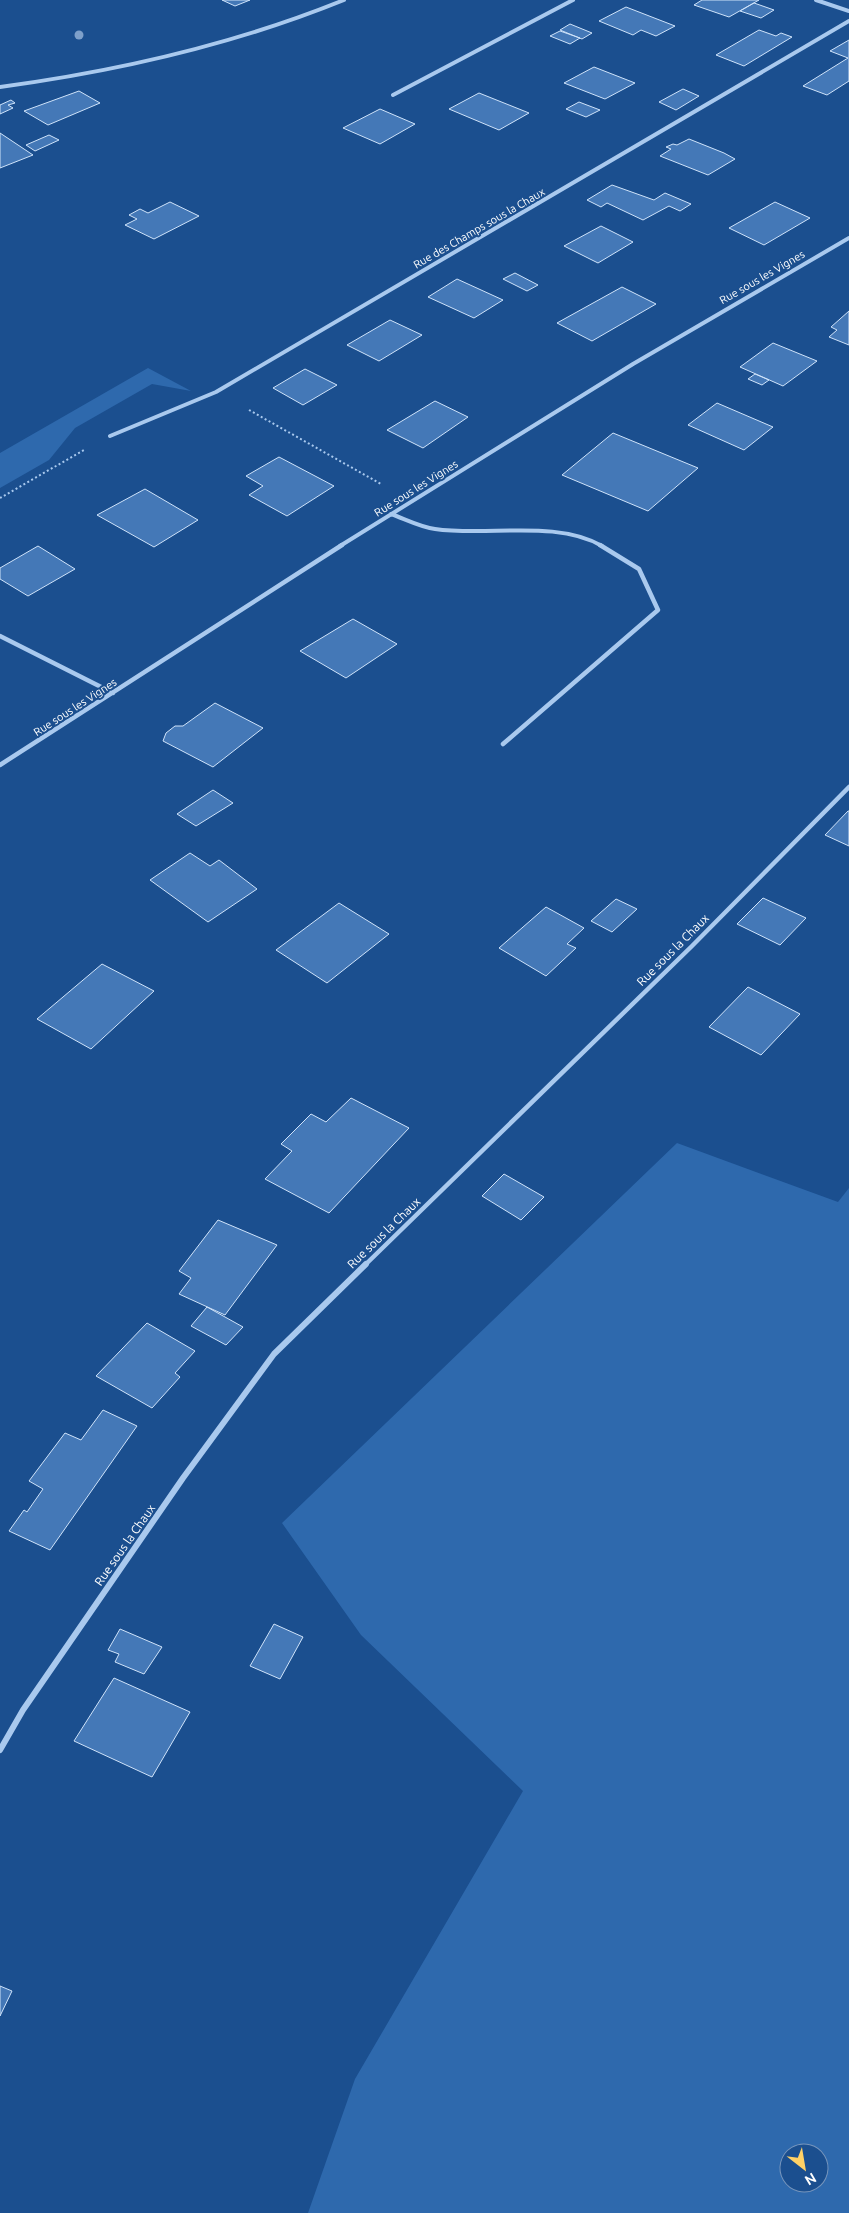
<svg xmlns="http://www.w3.org/2000/svg" width="849" height="2213" viewBox="0 0 849 2213" font-family="Ubuntu,sans-serif">
	<style>
		.green { fill: #2e69ad; fill-rule: evenodd }
		.building { fill: #4478b7; stroke: #cfe3fa }
		.lines { fill: none; stroke-linecap: round; stroke-linejoin: round }
		.path { stroke: #a9c9ee; stroke-width: 2; stroke-dasharray: 2 2.5; stroke-linecap: butt }
		.minor-far2 { stroke: #a9c9ee; stroke-width: 4 }
		.minor-far1 { stroke: #a9c9ee; stroke-width: 4.5 }
		.minor { stroke: #a9c9ee; stroke-width: 6 }
		.tree { fill: #7ea0ca }
		.labels { text-anchor: middle; stroke-width: 4; stroke-linejoin: round; paint-order: stroke }
		.far-street-label { font-size: 11px; fill: #fff; stroke: #1b4f8f }
		.street-label { font-size: 12px; fill: #fff; stroke: #1b4f8f }
	</style>
	<rect width="100%" height="100%" fill="#1b4f8f"/>
	<path class="green" d="M148,368l43,23 -39,-7 -77,44 -26,32 -49,28v-35z
		M677,1143l161,59 11,-14v1025h-541l47,-134 168,-288 -162,-156 -79,-112zM789,2153h30v30h-30z"/>
	<path class="building" d="M222,0h28l-15,6z
		M702,0h57l-30,17 -35,-12z
		M754,3l20,7 -13,8 -21,-7z
		M626,7l49,19 -19,10 -15,-6 -8,5 -34,-14z
		M570,24l22,9 -10,6 -22,-9z
		M759,30l17,6 5,-3 11,4 -48,29 -28,-11z
		M560,31l20,7 -10,6 -20,-8z
		M849,40v41l-22,14 -24,-9 45,-28 -18,-7z
		M594,67l41,16 -30,16 -41,-16z
		M683,89l16,7 -23,14 -17,-8z
		M79,91l21,12 -52,22 -24,-14z
		M479,93l50,20 -30,17 -50,-21z
		M11,100l4,3 -7,2 5,3 -13,6v-9z
		M579,102l21,8 -14,7 -20,-8z
		M380,109l35,15 -35,20 -37,-16z
		M0,133l33,22 -33,13z
		M49,135l10,5 -24,11 -9,-6z
		M689,139l35,14 11,6 -27,16 -48,-19 11,-7 -5,-2 7,-3 4,1z
		M612,185l42,15 11,-7 26,11 -11,7 -11,-5 -26,14 -36,-17 -6,4 -14,-7z
		M170,202l29,14 -45,23 -29,-14 12,-6 -8,-4 11,-6 8,4z
		M775,202l35,16 -46,27 -35,-17z
		M601,226l32,16 -35,21 -34,-17z
		M515,273l23,12 -11,6 -24,-12z
		M457,279l46,21 -29,18 -46,-21z
		M622,287l34,17 -64,37 -35,-18z
		M849,311v34l-20,-8 8,-7 -6,-3z
		M390,320l32,15 -43,26 -32,-16z
		M773,343l44,18 -34,25 -43,-19z
		M305,369l32,16 -34,20 -30,-17z
		M755,374l14,6 -7,5 -14,-6z
		M435,401l33,16 -45,31 -36,-18z
		M717,403l56,24 -29,23 -56,-25z
		M613,433l85,35 -50,43 -86,-36z
		M279,457l55,29 -47,30 -38,-21 14,-9 -17,-10z
		M145,489l53,31 -44,27 -57,-32z
		M38,546l37,23 -47,27 -28,-17v-11z
		M353,619l44,25 -51,34 -46,-27z
		M215,703l48,25 -50,39 -50,-26 3,-8 9,-7h8z
		M213,790l20,13 -37,23 -19,-12z
		M848,811h1v35l-24,-11z
		M190,853l20,13 9,-6 38,29 -49,33 -58,-42z
		M763,898l43,20 -26,27 -43,-21z
		M616,899l21,10 -25,23 -21,-11z
		M339,903l50,31 -62,49 -51,-33z
		M546,907l38,21 -17,16 9,4 -30,28 -47,-28z
		M102,964l52,27 -63,58 -54,-30z
		M748,987l52,27 -39,41 -52,-28z
		M351,1098l58,30 -80,85 -64,-34 27,-28 -11,-7 30,-30 15,8z
		M504,1174l40,23 -23,23 -39,-24z
		M218,1220l59,25 -52,70 -46,-21 12,-16 -12,-7z
		M207,1307l36,20 -17,18 -35,-19z
		M147,1323l48,28 -20,22 5,4 -28,31 -56,-32z
		M103,1410l34,16 -87,124 -41,-19 15,-21 3,2 16,-23 -14,-8 36,-48 16,7z
		M274,1624l29,13 -23,42 -30,-13z
		M120,1629l42,18 -18,27 -29,-12 4,-8 -11,-4z
		M114,1678l76,34 -38,65 -78,-36z
		M0,1986l12,5 -12,25z"/>
	<g class="lines">
		<path class="path" d="M249,410l132,74
			M0,498l84,-48"/>
		<path class="minor-far2" d="M816,0l33,11
			M0,87c119,-16 233,-42 344,-87
			M393,95l180,-95
			M110,436l106,-44 633,-371
			M391,514c14,5 29,13 44,15 51,8 121,-10 167,17
			M340,546l293,-182 216,-126"/>
		<path class="minor-far1" d="M0,636l113,57
			M503,744l155,-134 -19,-41 -39,-24
			M0,765l342,-220
			M364,1266l328,-320 157,-159"/>
		<path class="minor" d="M0,1750l23,-40 160,-232 91,-124 92,-90"/>
	</g>
	<circle class="tree" cx="79" cy="35" r="4.5"/>
	<g class="labels">
		<g class="far-street-label">
			<text transform="translate(479 228) rotate(-30)" y="4">Rue des Champs sous la Chaux</text>
			<text transform="translate(762 277) rotate(-30)" y="4">Rue sous les Vignes</text>
			<text transform="translate(416 488) rotate(-32)" y="4">Rue sous les Vignes</text>
			<text transform="translate(75 707) rotate(-33)" y="4">Rue sous les Vignes</text>
		</g>
		<g class="street-label">
			<text transform="translate(673 950) rotate(-45)" y="4">Rue sous la Chaux</text>
			<text transform="translate(384 1233) rotate(-44)" y="4">Rue sous la Chaux</text>
			<text transform="translate(125 1545) rotate(-55)" y="4">Rue sous la Chaux</text>
		</g>
	</g>
	<g transform="translate(804 2168) rotate(149)"><circle r="24" fill="#1b4f8f" stroke="#7695bc"/>
	<path d="M0-4L9 19L0 12L-9 19Z" fill="#ffd166"/>
	<text y="-8" font-size="14" font-weight="bold" text-anchor="middle" fill="#ffffff">N</text>
	</g>
</svg>
